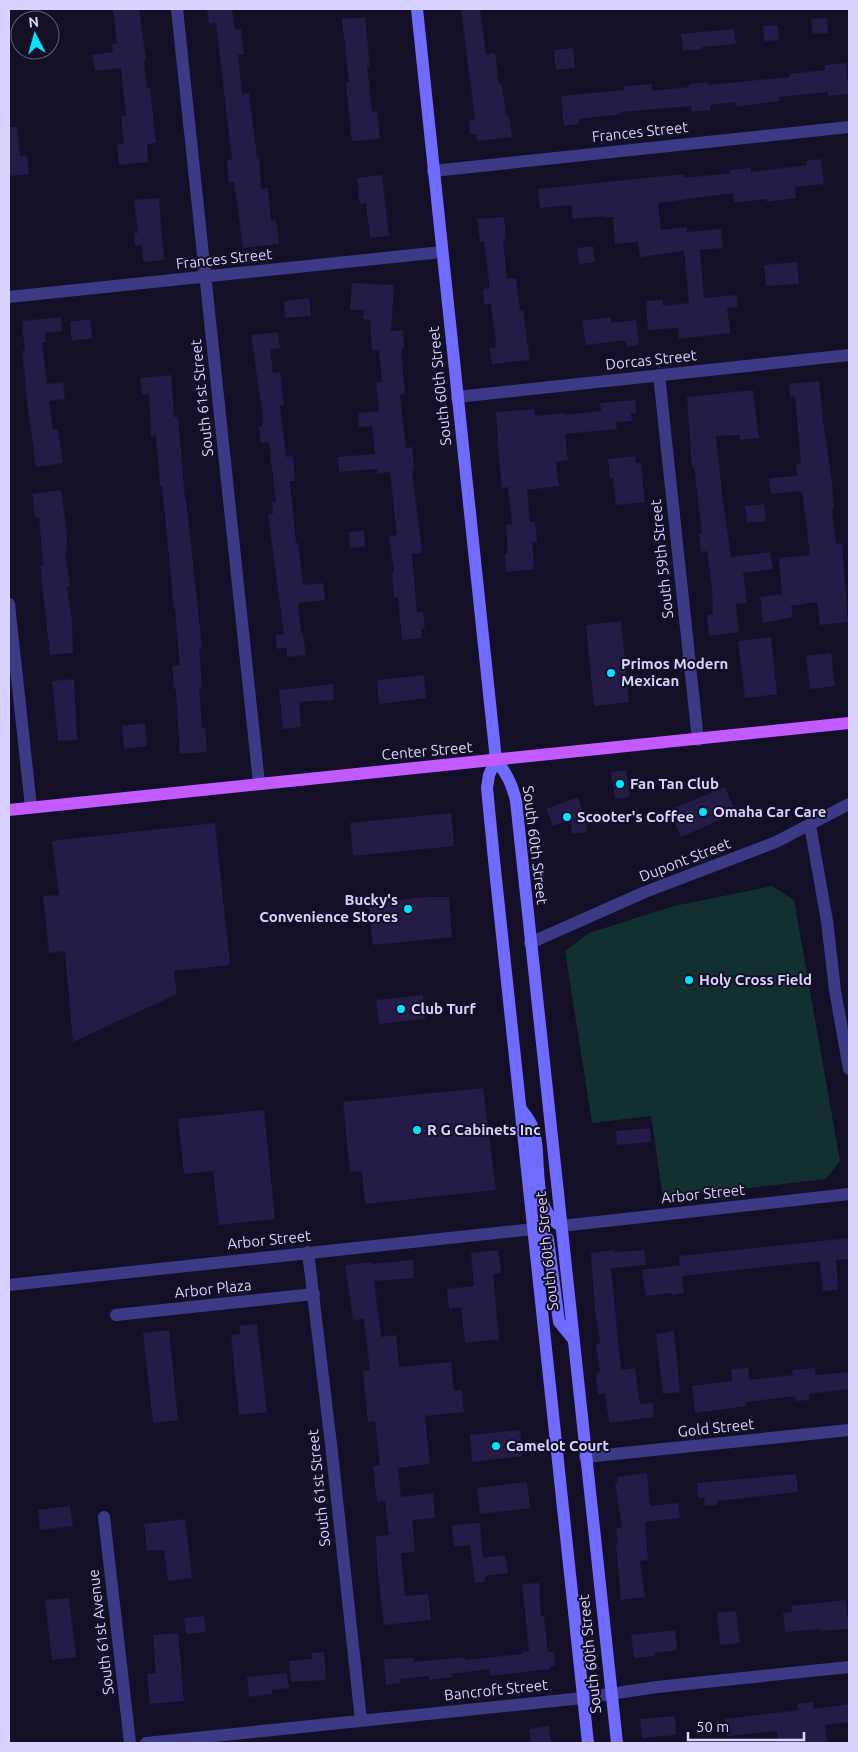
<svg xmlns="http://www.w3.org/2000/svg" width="858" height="1752" viewBox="0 0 858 1752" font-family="Ubuntu,sans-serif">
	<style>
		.green { fill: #12302f }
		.building { fill: #241b47 }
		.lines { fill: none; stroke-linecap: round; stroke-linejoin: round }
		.street { stroke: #3d3a85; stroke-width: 12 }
		.secondary { stroke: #6f6bff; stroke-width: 12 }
		.primary { stroke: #c25bff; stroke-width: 12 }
		.poi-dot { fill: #00e5ff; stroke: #130f26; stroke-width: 2 }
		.labels { text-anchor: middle; stroke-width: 4; stroke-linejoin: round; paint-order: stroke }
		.street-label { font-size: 15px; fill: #d9d4ff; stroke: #130f26 }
		.poi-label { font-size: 15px; font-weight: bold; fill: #d9d4ff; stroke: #130f26; text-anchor: start }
	</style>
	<rect width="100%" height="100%" fill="#130f26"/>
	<path class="green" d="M772,886l22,14 46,261 -14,18 -163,19 -12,-82 -59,7 -27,-172 24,-18 85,-27z"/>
	<path class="building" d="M127,9h12l7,51h-2l3,28h3l6,55 -9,1 1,18 -29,3 -2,-21 7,-1 -3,-27 5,-1 -5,-47 -26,3 -3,-16 21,-3 -1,-8 5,-1 -4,-33z
		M207,9h25l3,21 6,-1 3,25 -6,1 4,39 7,-1 8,64h2l2,32 7,-1 3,33 5,-1 3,24 -36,4 -9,-66 -5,1 -2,-23h5l-16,-137 -7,1z
		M461,9h19l6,45 9,-1 4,31h3l4,32 3,-1 3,22 -35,4 -1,-7h-6l-1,-14 6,-1z
		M365,17l5,50h-3l5,45 5,-1 3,28 -28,2 -6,-59h3l-7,-63z
		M827,18l1,15 -15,1 -2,-15z
		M778,25l1,15 -15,1 -1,-15z
		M734,29l2,15 -34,3v2l-19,2 -2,-17z
		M573,48l2,20 -19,2 -2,-20z
		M846,63l3,31 -21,2v-4l-49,5v4l-43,6 -1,-5 -25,3 1,5 -19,2 -1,-6 -70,6 1,2 -43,5v5l-15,2 -3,-30 63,-6v-4l28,-2v7l37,-4v-3l19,-2v3l82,-8v-3l35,-4v-5z
		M9,127h8l3,29 7,-1 2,19 -20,2z
		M821,159l3,25 -29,3 1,11 -29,4v-3l-33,4 -1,-10 -75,10 3,27 26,-3v5l34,-3 2,19 -23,2 4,48 33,-3 1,12 -11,1 3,25 -51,6 -1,-11 -30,2 -2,-29 17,-1v6l26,-3 -5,-52 -44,6 -2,-15 -23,2 -2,-27h-8v-1l-32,3 -2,-14 -31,3 -2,-19 146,-15v4l47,-5 -1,-3 21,-2v4l56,-7 -1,-4z
		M382,175l7,61 -19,2 -4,-35 -6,1 -3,-26z
		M159,198l5,62 -21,2 -1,-17 -7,1 -1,-13h4l-4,-33z
		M504,217l2,22h-3l4,40 9,-1 4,32h3l7,50 -38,4 -2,-16h5l1,-5 -5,-39h-7l-1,-15 6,-1v-7l-5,-40 -4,1 -3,-23z
		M593,246l2,16 -16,2 -2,-16z
		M797,262l2,22 -33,2 -2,-21z
		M352,283l42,2 -3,46 12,-1 1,18 -3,1 4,45 -5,1 6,53 6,-1 2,23h-2l10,83 -10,1 5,58h6l2,17h-4l1,9 -20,2 -4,-43h-4l-2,-24h2l-5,-37 8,-1 -7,-63 -13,2v-5l-38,3 -1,-15 37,-3 -3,-28 -13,1 -1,-14 21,-2 -3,-28 6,-1 -3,-32h-7l-2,-30 -7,-1 1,-9h-14z
		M309,298l2,18 -26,2 -1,-17z
		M61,317l1,14 -17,2 1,9 -4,1 5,41 16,-2 2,17 -16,2 4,29 5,-1 5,34 -27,4 -11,-80 1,-1 -4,-35h3l-3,-30z
		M611,317v6l25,-3 3,25 -12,2 -1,-6h-8l-32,4 -4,-24z
		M90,319l2,19 -20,3 -2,-19z
		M278,332l2,16 -10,1 3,24 7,-1 4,33h-4l6,52 7,-1 2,25h-5l6,62h2l5,42 20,-2 2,17 -27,3 3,30h2l3,22 -19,2v-9l-10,1 -1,-14h8l-16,-121h5l-1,-12h4l-7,-60 -8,1 -2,-17h3l1,-8 -12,-83z
		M171,375l3,42h4l7,81h1l16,150h-3l3,39h-3l3,41h3l2,24 -27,2 -4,-65h-2l-2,-23 8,-1 -5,-56h-1l-12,-123h-2l-4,-51 -5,1 -2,-42 -7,1 -2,-17z
		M819,381l5,46 8,55 2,27h-2l4,35 6,-1 6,79 -28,3 -3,-23 -26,4 2,11 -30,6 -3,-26 22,-3 -3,-36 31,-3 -8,-64 -31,3 -2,-16 28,-2 -1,-11 5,-1 -6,-68 -5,1 -1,-13z
		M753,390l6,48 -19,2v-5l-24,1 7,66 8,55 39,-5 3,17 -30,4 4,30 -11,1 3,28 -30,4 -2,-21 6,-1 -1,-26 -5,-37 -6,1 -2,-18 3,-1 -8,-67 -2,1 -5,-70z
		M635,400l1,13h-5l1,8 -16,1 1,7 -52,5 3,26 -12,2 3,24 -32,4 3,32h5l2,20h-5l2,27 -28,3 -1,-18 3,-1 -2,-28 6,-1 -4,-37 -6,1 -5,-48h1l-2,-28 38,-3 1,7 30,-3v2l36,-4 -1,-8z
		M635,456l1,7h5l4,39 -29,3 -3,-27h-3l-2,-19z
		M61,490l6,44v17h-2l5,35 -3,1 5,34 1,32 -23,2 -10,-90h3l-4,-48h-4l-3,-23z
		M764,504l2,17 -19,2 -2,-17z
		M364,531l1,16 -15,1 -1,-16z
		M621,621l8,81 -35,4 -8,-81z
		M771,637l6,57 -32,4 -7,-57z
		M831,653l4,33 -25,3 -4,-33z
		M424,675l2,23 -47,6 -2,-24z
		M74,679l3,61 -19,1 -6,-60z
		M333,684l1,16 -35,2 2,25 -18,2 -4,-39z
		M145,723l2,23 -23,3 -2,-23z
		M626,770l4,27 -15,2 -4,-27z
		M725,787l11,26 -55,24 -12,-27z
		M578,797l6,18 3,17 -15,2 -2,-14 -17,6 -7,-17z
		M451,813l3,33 -101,10 -3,-33z
		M215,823l15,142 -56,6 3,23 -104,48 -8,-91 -16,2 -6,-57 16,-1 -7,-54z
		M427,897h22l3,40 -79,8 -4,-39 27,-6z
		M423,995l2,24 -46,5 -3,-24z
		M483,1088l13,102 -131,14 -3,-33 -12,1 -7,-70z
		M264,1110l11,109 -56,6 -6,-54 -29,3 -6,-55z
		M650,1128l1,14 -34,3 -1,-14z
		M849,1238v21l-13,1 2,30 -15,1 -3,-30 -138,15 2,17 -12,2v-2l-26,3 -4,-26 38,-5 -1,-9z
		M498,1250l3,23 -8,1 6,65 -34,4 -4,-36 -12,2 -2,-20 27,-3 -3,-33z
		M614,1250v2l30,-2 2,15 -35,3 10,102 14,-2 5,36 13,-1 1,14 -45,6 -4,-30 -7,1 -2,-21 4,-1 -4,-28 4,-1 -5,-32 -4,-58z
		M413,1260l1,18 -40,3 7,56 15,-2 3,32 52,-5 3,29 8,-1 2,22 -39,4 5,48 -32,4 3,29 32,-4 2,25 -23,2 3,32 -14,1 4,43 23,-2 3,26 -47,5 -7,-61 -1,-28 13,-1 -4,-34 -8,1 -4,-36 7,-1 -5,-44 -7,1 -5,-51 7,-1 -6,-51 -11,1 -8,-55 26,-3 1,2z
		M257,1324l10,88 -28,3 -8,-80 9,-1 -1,-8z
		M169,1330l9,90 -25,3 -10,-90z
		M674,1331l6,61 -17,2 -7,-60z
		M748,1368l1,12 44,-5 -1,-5 23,-2 1,7 33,-3v17l-40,5v6l-13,1 -1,-5 -49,6v4l-51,7 -3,-27 40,-5 -1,-12z
		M520,1430l3,26 -51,6 -2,-27z
		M647,1473l3,33 28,-3 2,15 -35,4 3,38 -8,1 5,36 -24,3 -5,-55h2l-2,-17 6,-1 -7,-44h3l-1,-6z
		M796,1474l2,18 -81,9v4l-12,1 -1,-8h-6l-1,-15z
		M527,1482l3,26 -50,6 -3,-26z
		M70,1506l3,20 -33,4 -2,-20z
		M185,1519l7,59 -24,3 -4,-31 -17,1 -3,-27z
		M480,1523l3,35 22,-3 3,18 -23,3v6l-10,1 -5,-38 -16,2 -2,-22z
		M539,1583l2,33h3l4,36h6l1,14h-5v3l-60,7 -1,-7 -38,5 1,3 -23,3v-4l-29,3 1,4 -15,2 -2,-26 30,-1v4l51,-5v3l57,-6 1,-2 6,-1 -7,-67z
		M69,1598l7,59 -24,3 -7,-60z
		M846,1600l3,29 -28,2v-2l-36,3 -2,-19 9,-1 -1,-6z
		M736,1611l4,32 -20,2 -3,-32z
		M204,1616l2,16 -20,2 -2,-16z
		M675,1630l2,20 -23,3 1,3 -21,2 -3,-23z
		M178,1633l6,68 -34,3 -3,-30 9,-1 -3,-38z
		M324,1652l2,28 -35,2 -2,-21 23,-2 -1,-6z
		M287,1673l2,15 -17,2v4l-23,3 -2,-20z
		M813,1702v7l36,-5v18l-24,3 3,18h-50l-1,-12 -50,5 -2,-17 67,-8 6,-1 -1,-6z
		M675,1716l1,19 -34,3 -2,-19z
		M549,1726l2,17h-20l-2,-14z"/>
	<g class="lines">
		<path class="street" d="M177,9l82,774
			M433,171l416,-44
			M9,297l433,-45
			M659,375l39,365
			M457,397l392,-42
			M9,604l22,203
			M810,825l17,96 8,69 14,79
			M530,943l115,-51 131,-50 73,-38
			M561,1226l288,-32
			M308,1252l23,192 30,276
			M9,1285l525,-56
			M116,1315l198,-21
			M585,1457l264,-27
			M104,1517l26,226
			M146,1743l437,-45 74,-11 192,-20"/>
		<path class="secondary" d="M417,9l79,751 -7,15 -2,13 7,72 94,883
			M496,760c11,14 16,24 20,41l101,942
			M522,1110c3,5 8,10 10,16 12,31 -4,81 29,100
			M534,1229l9,4 5,6 11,83 14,17"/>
		<path class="primary" d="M9,810l840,-87"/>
	</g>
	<g class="poi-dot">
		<circle cx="611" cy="673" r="5"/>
		<circle cx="620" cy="784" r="5"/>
		<circle cx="703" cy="812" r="5"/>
		<circle cx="567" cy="817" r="5"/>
		<circle cx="408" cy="909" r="5"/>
		<circle cx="689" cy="980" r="5"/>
		<circle cx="401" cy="1009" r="5"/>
		<circle cx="417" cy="1130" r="5"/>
		<circle cx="496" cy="1446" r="5"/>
	</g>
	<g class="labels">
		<g class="street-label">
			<text transform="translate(640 132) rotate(-6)" y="5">Frances Street</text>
			<text transform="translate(224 259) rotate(-6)" y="5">Frances Street</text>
			<text transform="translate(651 360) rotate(-6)" y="5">Dorcas Street</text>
			<text transform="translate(440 386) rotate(-96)" y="5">South 60th Street</text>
			<text transform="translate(202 398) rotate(-96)" y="5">South 61st Street</text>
			<text transform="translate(662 559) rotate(-96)" y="5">South 59th Street</text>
			<text transform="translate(427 751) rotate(-5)" y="5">Center Street</text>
			<text transform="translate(535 845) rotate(83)" y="5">South 60th Street</text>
			<text transform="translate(685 860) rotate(-21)" y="5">Dupont Street</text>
			<text transform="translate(703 1194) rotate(-6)" y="5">Arbor Street</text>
			<text transform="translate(269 1240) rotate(-6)" y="5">Arbor Street</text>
			<text transform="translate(547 1251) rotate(-96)" y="5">South 60th Street</text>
			<text transform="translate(213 1289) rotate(-6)" y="5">Arbor Plaza</text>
			<text transform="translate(716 1428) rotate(-6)" y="5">Gold Street</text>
			<text transform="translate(319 1488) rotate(-96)" y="5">South 61st Street</text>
			<text transform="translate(101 1632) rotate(-97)" y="5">South 61st Avenue</text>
			<text transform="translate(590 1654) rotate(-96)" y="5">South 60th Street</text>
			<text transform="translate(496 1690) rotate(-6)" y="5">Bancroft Street</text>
		</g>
		<g class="poi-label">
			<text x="621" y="669">Primos Modern<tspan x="621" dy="17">Mexican</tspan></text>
			<text x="630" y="789">Fan Tan Club</text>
			<text x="713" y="817">Omaha Car Care</text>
			<text x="577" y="822">Scooter's Coffee</text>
			<text x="398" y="905" text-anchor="end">Bucky's<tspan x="398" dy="17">Convenience Stores</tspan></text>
			<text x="699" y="985">Holy Cross Field</text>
			<text x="411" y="1014">Club Turf</text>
			<text x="427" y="1135">R G Cabinets Inc</text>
			<text x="506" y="1451">Camelot Court</text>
		</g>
	</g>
	<rect width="858" height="1752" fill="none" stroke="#d9d4ff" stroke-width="20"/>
	<g transform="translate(35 35) rotate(354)"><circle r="24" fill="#130f26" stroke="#625e7d"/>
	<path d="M0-4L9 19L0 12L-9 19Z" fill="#00e5ff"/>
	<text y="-8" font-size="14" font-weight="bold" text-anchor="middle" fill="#d9d4ff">N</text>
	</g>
	<path d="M688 1732v8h116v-8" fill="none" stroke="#d9d4ff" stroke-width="2.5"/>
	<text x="696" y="1732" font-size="15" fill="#d9d4ff" stroke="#130f26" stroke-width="4" paint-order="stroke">50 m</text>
</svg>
